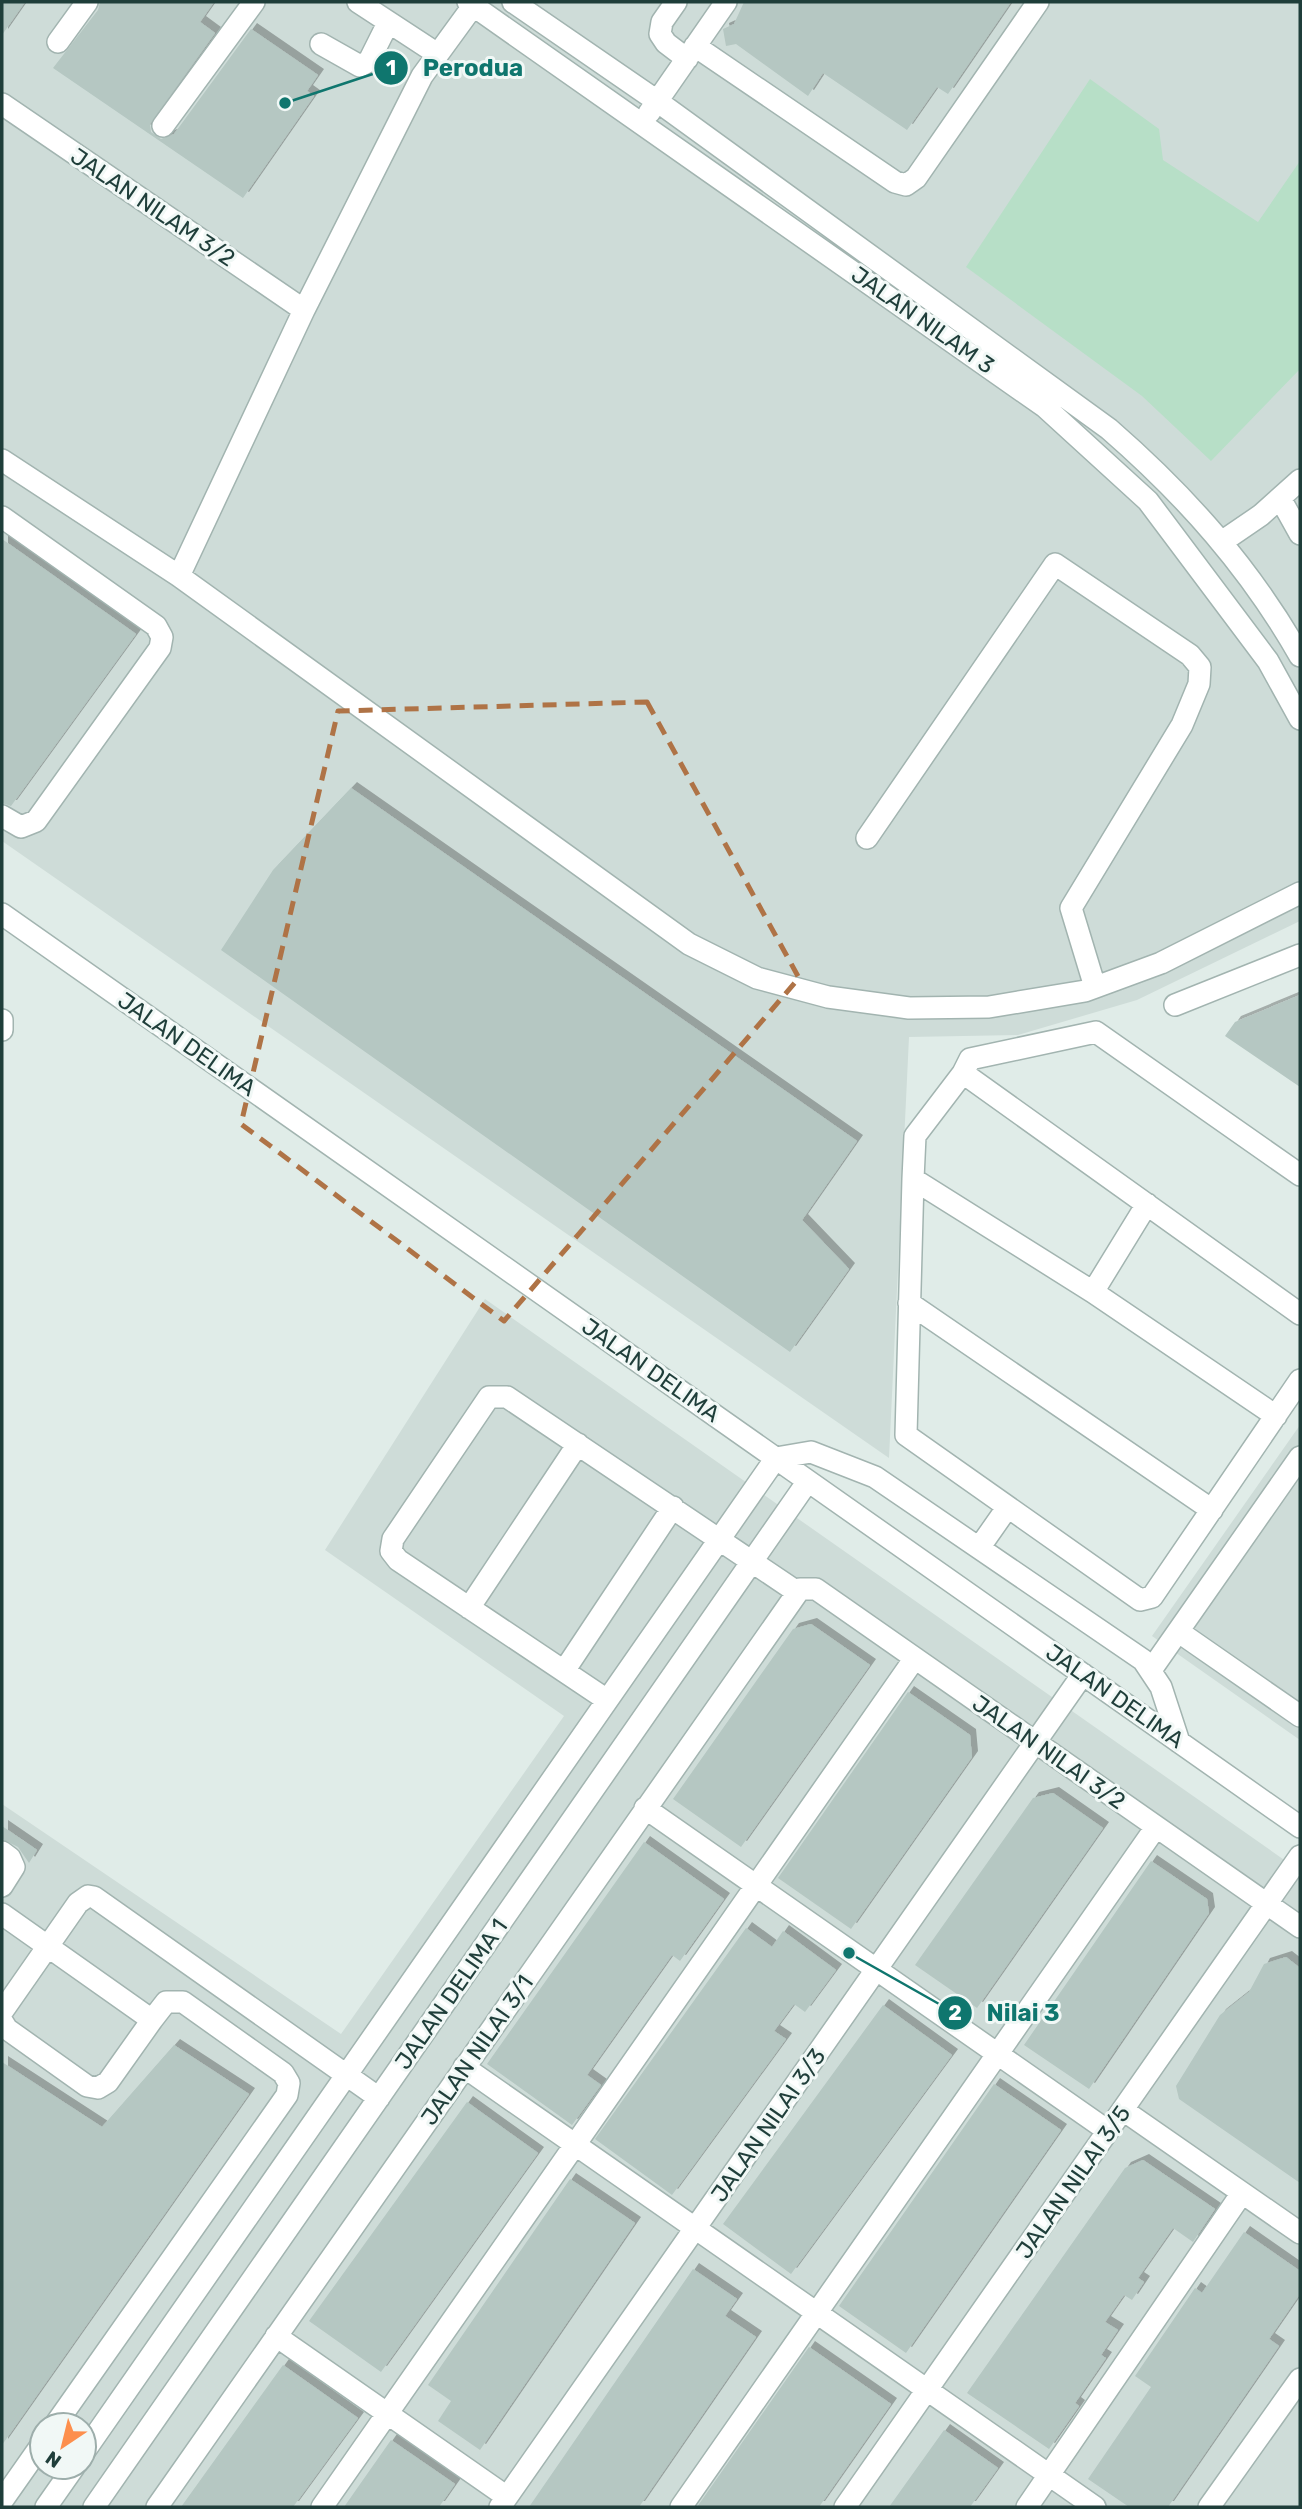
<svg xmlns="http://www.w3.org/2000/svg" width="1302" height="2509" viewBox="0 0 1302 2509" font-family="Rubik,sans-serif">
	<style>
		.built { fill: #cedcd8; fill-rule: evenodd }
		.green { fill: #b7dfc7 }
		.building { fill: #b5c7c2; filter: url(#shadow) }
		.lines { fill: none; stroke-linecap: round; stroke-linejoin: round }
		.minor-casing { stroke: #a2b4b0; stroke-width: 24 }
		.minor { stroke: #fff; stroke-width: 21 }
		.marked { fill: none; stroke: #af7346; stroke-width: 5; stroke-dasharray: 14 9; stroke-linejoin: round }
		.labels { text-anchor: middle; stroke-width: 6; stroke-linejoin: round; paint-order: stroke }
		.street-label { font-size: 23px; fill: #1f3e3a; stroke: #f1f8f6 }
		.leader { fill: none; stroke: #0f766e; stroke-width: 2.5 }
		.callout-dot { fill: #0f766e; stroke: #f1f8f6; stroke-width: 2.5 }
		.mark-label { font-size: 21px; text-anchor: middle; font-weight: bold; fill: #fff }
		.callout-label { font-size: 24px; text-anchor: middle; font-weight: bold; fill: #0f766e; stroke: #f1f8f6; stroke-width: 6; stroke-linejoin: round; paint-order: stroke }
	</style>
	<defs>
		<filter id="shadow"><feDropShadow dx="6" dy="-6" stdDeviation="0" flood-color="#0004"/></filter>
	</defs>
	<rect width="100%" height="100%" fill="#e0ece8"/>
	<path class="built" d="M2,2h1298v919l-163,79 -119,35 -109,2 -20,421 -887,-617z
		M485,1299l815,572v636h-1298v-703l339,230 223,-318 -239,-166zM42,2425h42v42h-42z
		M1300,1425v315l-148,-104z"/>
	<path class="green" d="M1090,79l69,50 4,31 95,62 42,-61v208l-89,92 -69,-65 -176,-129z"/>
	<path class="building" d="M2,2h23l-23,33z
		M100,2h114l-14,20 15,11 -65,91 1,8 10,7 13,-5 77,-105 67,46 -11,16 7,5 -71,102 -190,-130 45,-58z
		M744,2h267l-63,92 -11,-7 -30,43 -84,-57 -15,23 -72,-52 -10,2 -3,-17 11,-5z
		M2,539l134,95 -125,172 -9,-3z
		M351,788l506,353 -55,79 47,49 -59,83 -569,-402 52,-80z
		M1300,995v92l-75,-51 10,-14z
		M811,1624l59,41 -129,182 -68,-48 120,-170z
		M908,1692l62,43 2,22 -121,172 -73,-51z
		M1053,1793l50,35 -126,180 -62,-43 118,-167z
		M2,1826l35,24 -8,13 -11,-16 -16,-8z
		M644,1842l80,57 -44,62 -8,-6 -85,120 14,10 -29,40 -85,-61z
		M1151,1861l56,38 2,14 -120,176 -65,-44z
		M746,1928l26,19 11,-16 53,39 -31,42 -11,-8 -20,27 12,8 -114,156 -77,-56z
		M1286,1957l14,11v215l-121,-84 -3,-13 44,-71 29,-23 15,-28z
		M883,2005l69,50 -161,219 -68,-50z
		M174,2045l75,49 -247,351v-383l100,65z
		M994,2084l67,46 -155,223 -67,-47z
		M467,2102l71,51 -157,219 -72,-51z
		M1143,2160l72,49 -22,33 -20,-14 -35,50 6,4 -12,18 -8,-5 -19,27 13,8 -17,25 5,3 -31,45 4,3 -30,43 -82,-56 158,-225z
		M570,2179l65,44 -155,227 -42,-29 13,-20 -23,-16z
		M1244,2232l56,39v23l-31,45 10,7 -111,161h-39l-41,-28 63,-92 -16,-11 60,-88 7,5z
		M693,2269l44,30 -12,17 31,21 -117,170h-110z
		M809,2347l82,57 -72,103h-122z
		M283,2365l75,53 -65,89h-112z
		M944,2430l54,38 -28,39h-81z
		M391,2440l64,44 -16,23h-95z"/>
	<g class="lines">
		<g class="minor-casing">
			<path id="minor" d="M358,2l78,51
				M468,2l577,405 103,94 120,160 32,58
				M513,2l144,99 452,328c77,67 141,139 191,227
				M676,2l-14,20 -2,12 6,9 21,16
				M58,42l29,-40
				M321,44l39,22 9,-5 19,-38
				M695,46l200,136 11,3 10,-7 122,-176
				M2,104l302,206
				M649,113l77,-111
				M163,126l91,-124
				M2,460l177,116 510,368 68,34 71,19 81,11 80,-1 96,-16 76,-28 139,-70
				M1280,498l20,36
				M2,517l154,109 6,11 -2,11 -124,173 -15,6 -19,-11
				M1223,541l38,-26 39,-35
				M179,576l125,-266 118,-234 51,-70
				M867,838l188,-274 135,91 10,12 -1,17 -17,41 -111,183 24,79
				M2,914l1298,913
				M1175,1005l125,-50
				M2,1020v10
				M963,1073l337,241
				M913,1179l-7,256 234,165 12,-3 148,-217
				M1093,1292l54,-88
				M909,1303l303,207
				M1276,1416l-183,-124 -180,-113 2,-43 48,-63 7,-14 126,-27 204,143
				M776,1458l35,-6 64,25 268,183 18,27 18,55
				M979,1548l28,-40
				M469,1608l109,-164
				M1179,1632l121,84
				M1151,1670l149,-213
				M564,1671l109,-164
				M607,1700l-209,-140 -7,-9 2,-12 96,-142h18l290,195
				M645,1808l463,323
				M2,1852l8,6 4,9 -12,19
				M2,1914l150,106 14,-18h17l100,71 6,10 -2,12 -232,330
				M2,2012l76,-109 10,-7 6,1 285,201
				M2,2021l5,8 80,57 11,2 10,-6 44,-62
				M464,2067l631,440
				M1123,2110l177,123
				M276,2336l231,161
				M84,2452l692,-994
				M2,2501l40,-57
				M46,2507l28,-40
				M94,2507l714,-1026
				M157,2507l643,-918h16l484,338
				M322,2507l593,-849
				M500,2507l583,-833
				M681,2507l475,-680
				M845,2507l455,-651
				M1027,2507l215,-314
				M1209,2507l91,-128"/>
		</g>
		<use href="#minor" class="minor"/>
	</g>
	<path class="marked" d="M647,702l152,276 -295,343 -263,-197 97,-413z"/>
	<g class="labels">
		<g class="street-label">
			<text transform="translate(153 207) rotate(34)" y="8">JALAN NILAM 3/2</text>
			<text transform="translate(923 320) rotate(35)" y="8">JALAN NILAM 3</text>
			<text transform="translate(187 1044) rotate(35)" y="8">JALAN DELIMA</text>
			<text transform="translate(651 1370) rotate(35)" y="8">JALAN DELIMA</text>
			<text transform="translate(1115 1696) rotate(35)" y="8">JALAN DELIMA</text>
			<text transform="translate(1049 1752) rotate(35)" y="8">JALAN NILAI 3/2</text>
			<text transform="translate(451 1994) rotate(-55)" y="8">JALAN DELIMA 1</text>
			<text transform="translate(477 2050) rotate(-55)" y="8">JALAN NILAI 3/1</text>
			<text transform="translate(768 2125) rotate(-55)" y="8">JALAN NILAI 3/3</text>
			<text transform="translate(1073 2182) rotate(-55)" y="8">JALAN NILAI 3/5</text>
		</g>
	</g>
	<path class="leader" d="M285 103L391 68M849 1953L955 2013"/>
	<g class="callout-dot">
		<circle cx="285" cy="103" r="7"/>
		<circle cx="849" cy="1953" r="7"/>
		<circle cx="391" cy="68" r="18"/>
		<circle cx="955" cy="2013" r="18"/>
	</g>
	<g class="mark-label">
		<text x="391" y="75">1</text>
		<text x="955" y="2020">2</text>
	</g>
	<g class="callout-label">
		<text x="473" y="76">Perodua</text>
		<text x="1023" y="2021">Nilai 3</text>
	</g>
	<rect width="1302" height="2509" fill="none" stroke="#1f3e3a" stroke-width="7"/>
	<g transform="translate(63 2446) rotate(215)"><circle r="33" fill="#f1f8f6" stroke="#9daeab" stroke-width="2"/>
	<path d="M0-5L12 26L0 18L-12 26Z" fill="#fd8f4d"/>
	<text y="-10" font-size="19" font-weight="bold" text-anchor="middle" fill="#1f3e3a">N</text>
	</g>
</svg>
